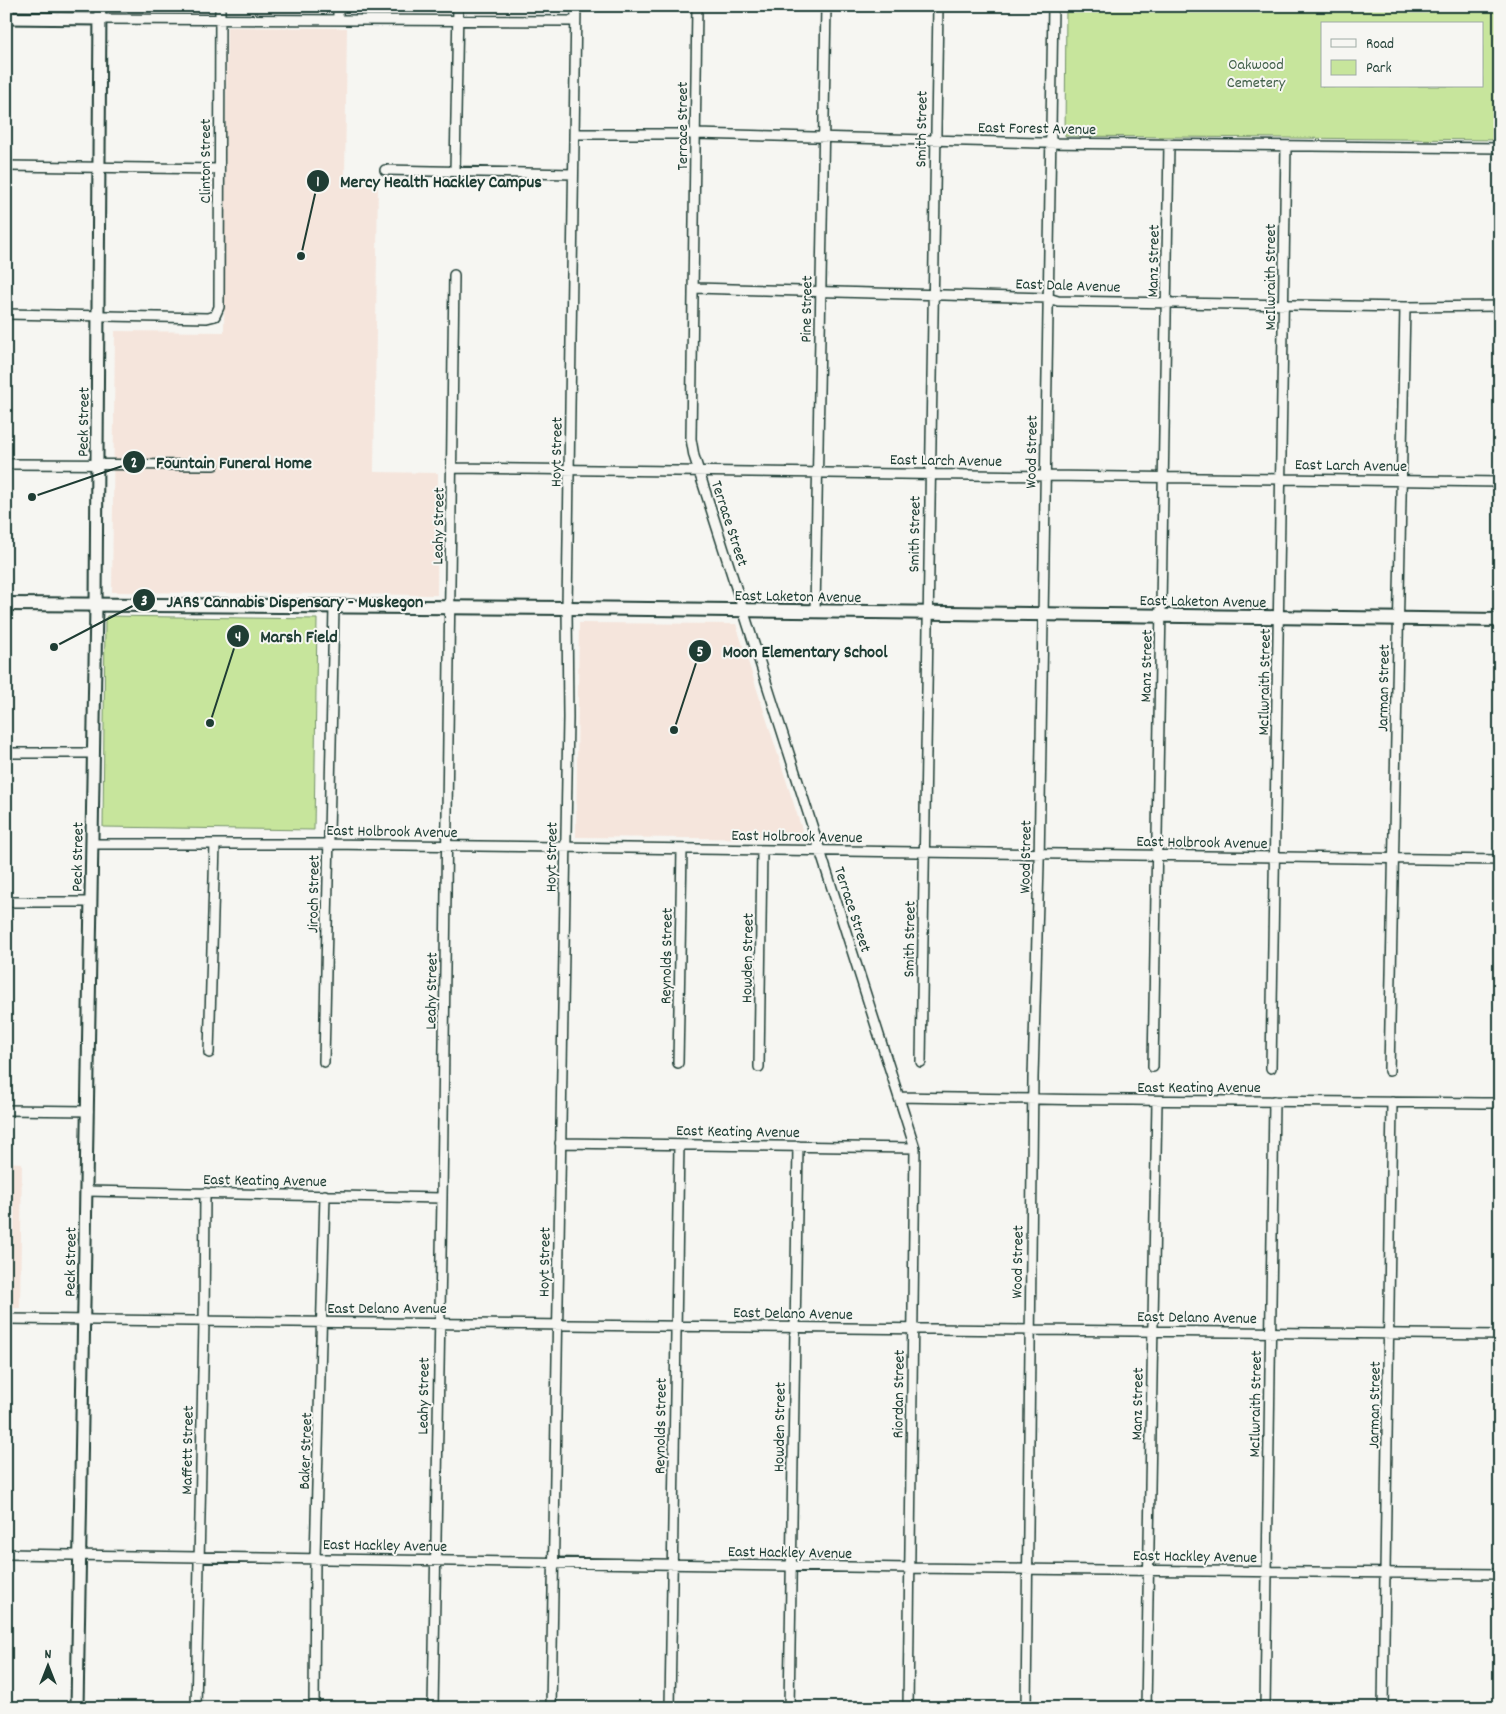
<svg xmlns="http://www.w3.org/2000/svg" width="1506" height="1714" viewBox="0 0 1506 1714" font-family="Dekko,sans-serif">
	<style>
		.built { fill: #f5e5dc }
		.green { fill: #c7e59c; stroke: #739168; fill-rule: evenodd }
		.lines { fill: none; stroke-linecap: round; stroke-linejoin: round }
		.minor-casing { stroke: #1f3d34; stroke-width: 12 }
		.tertiary-casing { stroke: #1f3d34; stroke-width: 15 }
		.secondary-casing { stroke: #1f3d34; stroke-width: 16 }
		.minor { stroke: #f6f6f2; stroke-width: 9 }
		.tertiary { stroke: #f6f6f2; stroke-width: 11 }
		.secondary { stroke: #f6f6f2; stroke-width: 12 }
		.labels { text-anchor: middle; stroke-width: 4; stroke-linejoin: round; paint-order: stroke }
		.park-label { font-size: 16px; fill: #415f49; stroke: #f6f6f2 }
		.street-label { font-size: 16px; fill: #1f3d34; stroke: #f6f6f2 }
		.leader { fill: none; stroke: #1f3d34; stroke-width: 2 }
		.callout-dot { fill: #1f3d34; stroke: #f6f6f2; stroke-width: 2 }
		.mark-label { font-size: 15px; text-anchor: middle; font-weight: bold; fill: #fff }
		.callout-label { font-size: 18px; text-anchor: middle; font-weight: bold; fill: #1f3d34; stroke: #f6f6f2; stroke-width: 4; stroke-linejoin: round; paint-order: stroke }
	</style>
	<rect width="100%" height="100%" fill="#f6f6f2"/>
	<filter id="ink" filterUnits="userSpaceOnUse"><feTurbulence type="fractalNoise" baseFrequency=".02" numOctaves="2"/><feDisplacementMap in="SourceGraphic" scale="10" xChannelSelector="R" yChannelSelector="G"/><feConvolveMatrix kernelMatrix="1 2 1 2 8 2 1 2 1" color-interpolation-filters="sRGB"/></filter>
	<g filter="url(#ink)">
		<path class="built" d="M227,27l120,1 -2,151 33,1 -4,292 64,1 -1,122 -325,-3 3,-261 109,1z
			M579,623l157,1 69,215 -229,-2z
			M6,1162l16,1 -2,145h-14z"/>
		<path class="green" d="M1066,6h434v134l-435,-4zM1322,24h160v62h-160z
			M107,616l210,3 -3,211 -211,-3 2,-208z"/>
		<g class="lines">
			<g class="minor-casing">
				<path id="minor" d="M697,6l-6,433 3,17 221,692 -7,560
					M100,19l475,2
					M338,20v-14
					M574,134h122l344,9 460,5
					M6,166l213,3
					M385,170l188,4
					M455,171l3,-165
					M695,288l353,10 10,3 347,6 95,-1
					M6,314l201,4 8,-2 4,-9 1,-301
					M6,464l208,1
					M453,468l1047,14
					M815,611l11,-605
					M6,753h88
					M93,844h236l1171,16
					M6,902h85
					M209,1053l6,-209
					M324,1062l10,-455
					M921,1062l17,-1056
					M678,1063l4,-214
					M759,1067l3,-217
					M1153,1067l16,-923
					M1271,1068l15,-922
					M1389,1071l16,-764
					M899,1097c200,4 400,4 601,6
					M6,1110l82,1
					M560,1143l355,5
					M86,1191l356,7
					M6,1319l1494,16
					M6,1554l904,14 590,6
					M196,1708l8,-386 1,-129
					M314,1708l1,-150 10,-363
					M433,1708l9,-510 12,-923
					M551,1708l17,-990 -1,-110 9,-602
					M670,1708l9,-563
					M789,1708l9,-562
					M1026,1708l7,-630 6,-214 14,-858
					M1146,1708l11,-607
					M1265,1708l9,-607
					M1383,1708l9,-606"/>
			</g>
			<g class="tertiary-casing">
				<path id="tertiary" d="M6,18l94,1
					M77,1708l19,-1102 4,-600"/>
			</g>
			<g class="secondary-casing">
				<path id="secondary" d="M6,604l561,4 933,12"/>
			</g>
			<use href="#minor" class="minor"/>
			<use href="#tertiary" class="tertiary"/>
			<use href="#secondary" class="secondary"/>
		</g>
	</g>
	<g class="labels">
		<g class="park-label">
			<text x="1256" y="69">Oakwood<tspan x="1256" dy="18">Cemetery</tspan></text>
		</g>
		<g class="street-label">
			<text transform="translate(681 126) rotate(-90)" y="6">Terrace Street</text>
			<text transform="translate(1037 127) rotate(1)" y="6">East Forest Avenue</text>
			<text transform="translate(920 129) rotate(-89)" y="6">Smith Street</text>
			<text transform="translate(204 161) rotate(-90)" y="6">Clinton Street</text>
			<text transform="translate(1152 261) rotate(-89)" y="6">Manz Street</text>
			<text transform="translate(1269 277) rotate(-90)" y="6">McIlwraith Street</text>
			<text transform="translate(1068 284) rotate(2)" y="6">East Dale Avenue</text>
			<text transform="translate(805 309) rotate(-89)" y="6">Pine Street</text>
			<text transform="translate(82 422) rotate(-89)" y="6">Peck Street</text>
			<text transform="translate(555 452) rotate(-89)" y="6">Hoyt Street</text>
			<text transform="translate(1030 452) rotate(-89)" y="6">Wood Street</text>
			<text transform="translate(946 459) rotate(1)" y="6">East Larch Avenue</text>
			<text transform="translate(1351 464) rotate(1)" y="6">East Larch Avenue</text>
			<text transform="translate(731 523) rotate(72)" y="6">Terrace Street</text>
			<text transform="translate(437 526) rotate(-89)" y="6">Leahy Street</text>
			<text transform="translate(913 534) rotate(-89)" y="6">Smith Street</text>
			<text transform="translate(798 595) rotate(1)" y="6">East Laketon Avenue</text>
			<text transform="translate(1203 600) rotate(1)" y="6">East Laketon Avenue</text>
			<text transform="translate(1145 666) rotate(-89)" y="6">Manz Street</text>
			<text transform="translate(1263 682) rotate(-89)" y="6">McIlwraith Street</text>
			<text transform="translate(1382 688) rotate(-89)" y="6">Jarman Street</text>
			<text transform="translate(392 830) rotate(1)" y="6">East Holbrook Avenue</text>
			<text transform="translate(797 835) rotate(1)" y="6">East Holbrook Avenue</text>
			<text transform="translate(1202 841) rotate(1)" y="6">East Holbrook Avenue</text>
			<text transform="translate(76 857) rotate(-89)" y="6">Peck Street</text>
			<text transform="translate(550 857) rotate(-89)" y="6">Hoyt Street</text>
			<text transform="translate(1024 857) rotate(-89)" y="6">Wood Street</text>
			<text transform="translate(312 894) rotate(-89)" y="6">Jiroch Street</text>
			<text transform="translate(854 909) rotate(72)" y="6">Terrace Street</text>
			<text transform="translate(908 939) rotate(-89)" y="6">Smith Street</text>
			<text transform="translate(665 956) rotate(-89)" y="6">Reynolds Street</text>
			<text transform="translate(746 958) rotate(-89)" y="6">Howden Street</text>
			<text transform="translate(430 991) rotate(-89)" y="6">Leahy Street</text>
			<text x="1199" y="1092">East Keating Avenue</text>
			<text transform="translate(738 1130) rotate(1)" y="6">East Keating Avenue</text>
			<text transform="translate(265 1179) rotate(1)" y="6">East Keating Avenue</text>
			<text transform="translate(69 1262) rotate(-89)" y="6">Peck Street</text>
			<text transform="translate(543 1262) rotate(-89)" y="6">Hoyt Street</text>
			<text transform="translate(1016 1262) rotate(-89)" y="6">Wood Street</text>
			<text x="387" y="1313">East Delano Avenue</text>
			<text transform="translate(793 1312) rotate(1)" y="6">East Delano Avenue</text>
			<text transform="translate(1197 1316) rotate(1)" y="6">East Delano Avenue</text>
			<text transform="translate(897 1394) rotate(-89)" y="6">Riordan Street</text>
			<text transform="translate(422 1396) rotate(-89)" y="6">Leahy Street</text>
			<text transform="translate(1136 1404) rotate(-89)" y="6">Manz Street</text>
			<text transform="translate(1254 1404) rotate(-89)" y="6">McIlwraith Street</text>
			<text transform="translate(1373 1405) rotate(-89)" y="6">Jarman Street</text>
			<text transform="translate(659 1426) rotate(-89)" y="6">Reynolds Street</text>
			<text transform="translate(778 1427) rotate(-89)" y="6">Howden Street</text>
			<text transform="translate(186 1450) rotate(-89)" y="6">Maffett Street</text>
			<text transform="translate(304 1451) rotate(-88)" y="6">Baker Street</text>
			<text transform="translate(385 1544) rotate(1)" y="6">East Hackley Avenue</text>
			<text transform="translate(790 1551) rotate(1)" y="6">East Hackley Avenue</text>
			<text transform="translate(1195 1555) rotate(1)" y="6">East Hackley Avenue</text>
		</g>
	</g>
	<path class="leader" d="M301 256L318 181M32 497L134 462M54 647L144 600M210 723L238 636M674 730L700 651"/>
	<g class="callout-dot">
		<circle cx="301" cy="256" r="5"/>
		<circle cx="32" cy="497" r="5"/>
		<circle cx="54" cy="647" r="5"/>
		<circle cx="210" cy="723" r="5"/>
		<circle cx="674" cy="730" r="5"/>
		<circle cx="318" cy="181" r="12"/>
		<circle cx="134" cy="462" r="12"/>
		<circle cx="144" cy="600" r="12"/>
		<circle cx="238" cy="636" r="12"/>
		<circle cx="700" cy="651" r="12"/>
	</g>
	<g class="mark-label">
		<text x="318" y="186">1</text>
		<text x="134" y="467">2</text>
		<text x="144" y="605">3</text>
		<text x="238" y="641">4</text>
		<text x="700" y="656">5</text>
	</g>
	<g class="callout-label">
		<text x="441" y="187">Mercy Health Hackley Campus</text>
		<text x="234" y="468">Fountain Funeral Home</text>
		<text x="295" y="607">JARS Cannabis Dispensary - Muskegon</text>
		<text x="299" y="642">Marsh Field</text>
		<text x="805" y="657">Moon Elementary School</text>
	</g>
	<rect width="1506" height="1714" fill="none" stroke="#f6f6f2" stroke-width="25"/>
	<rect x="12" y="12" width="1481" height="1689" fill="none" stroke="#1f3d34" stroke-width="2" filter="url(#ink)"/>
	<rect x="1321" y="22" width="162" height="65" fill="#f6f6f2" stroke="#a0aca6"/>
	<rect x="1331" y="39" width="25" height="8" fill="#f6f6f2" stroke="#a0aca6"/>
	<text x="1366" y="48" font-size="15" fill="#1f3d34">Road</text>
	<rect x="1331" y="60" width="25" height="15" fill="#c7e59c" stroke="#a0aca6"/>
	<text x="1366" y="72" font-size="15" fill="#1f3d34">Park</text>
	<g transform="translate(48 1666)" stroke="#f6f6f2" stroke-width="4" paint-order="stroke">
	<path d="M0-4L9 19L0 12L-9 19Z" fill="#1f3d34"/>
	<text y="-8" font-size="14" font-weight="bold" text-anchor="middle" fill="#1f3d34">N</text>
	</g>
</svg>
